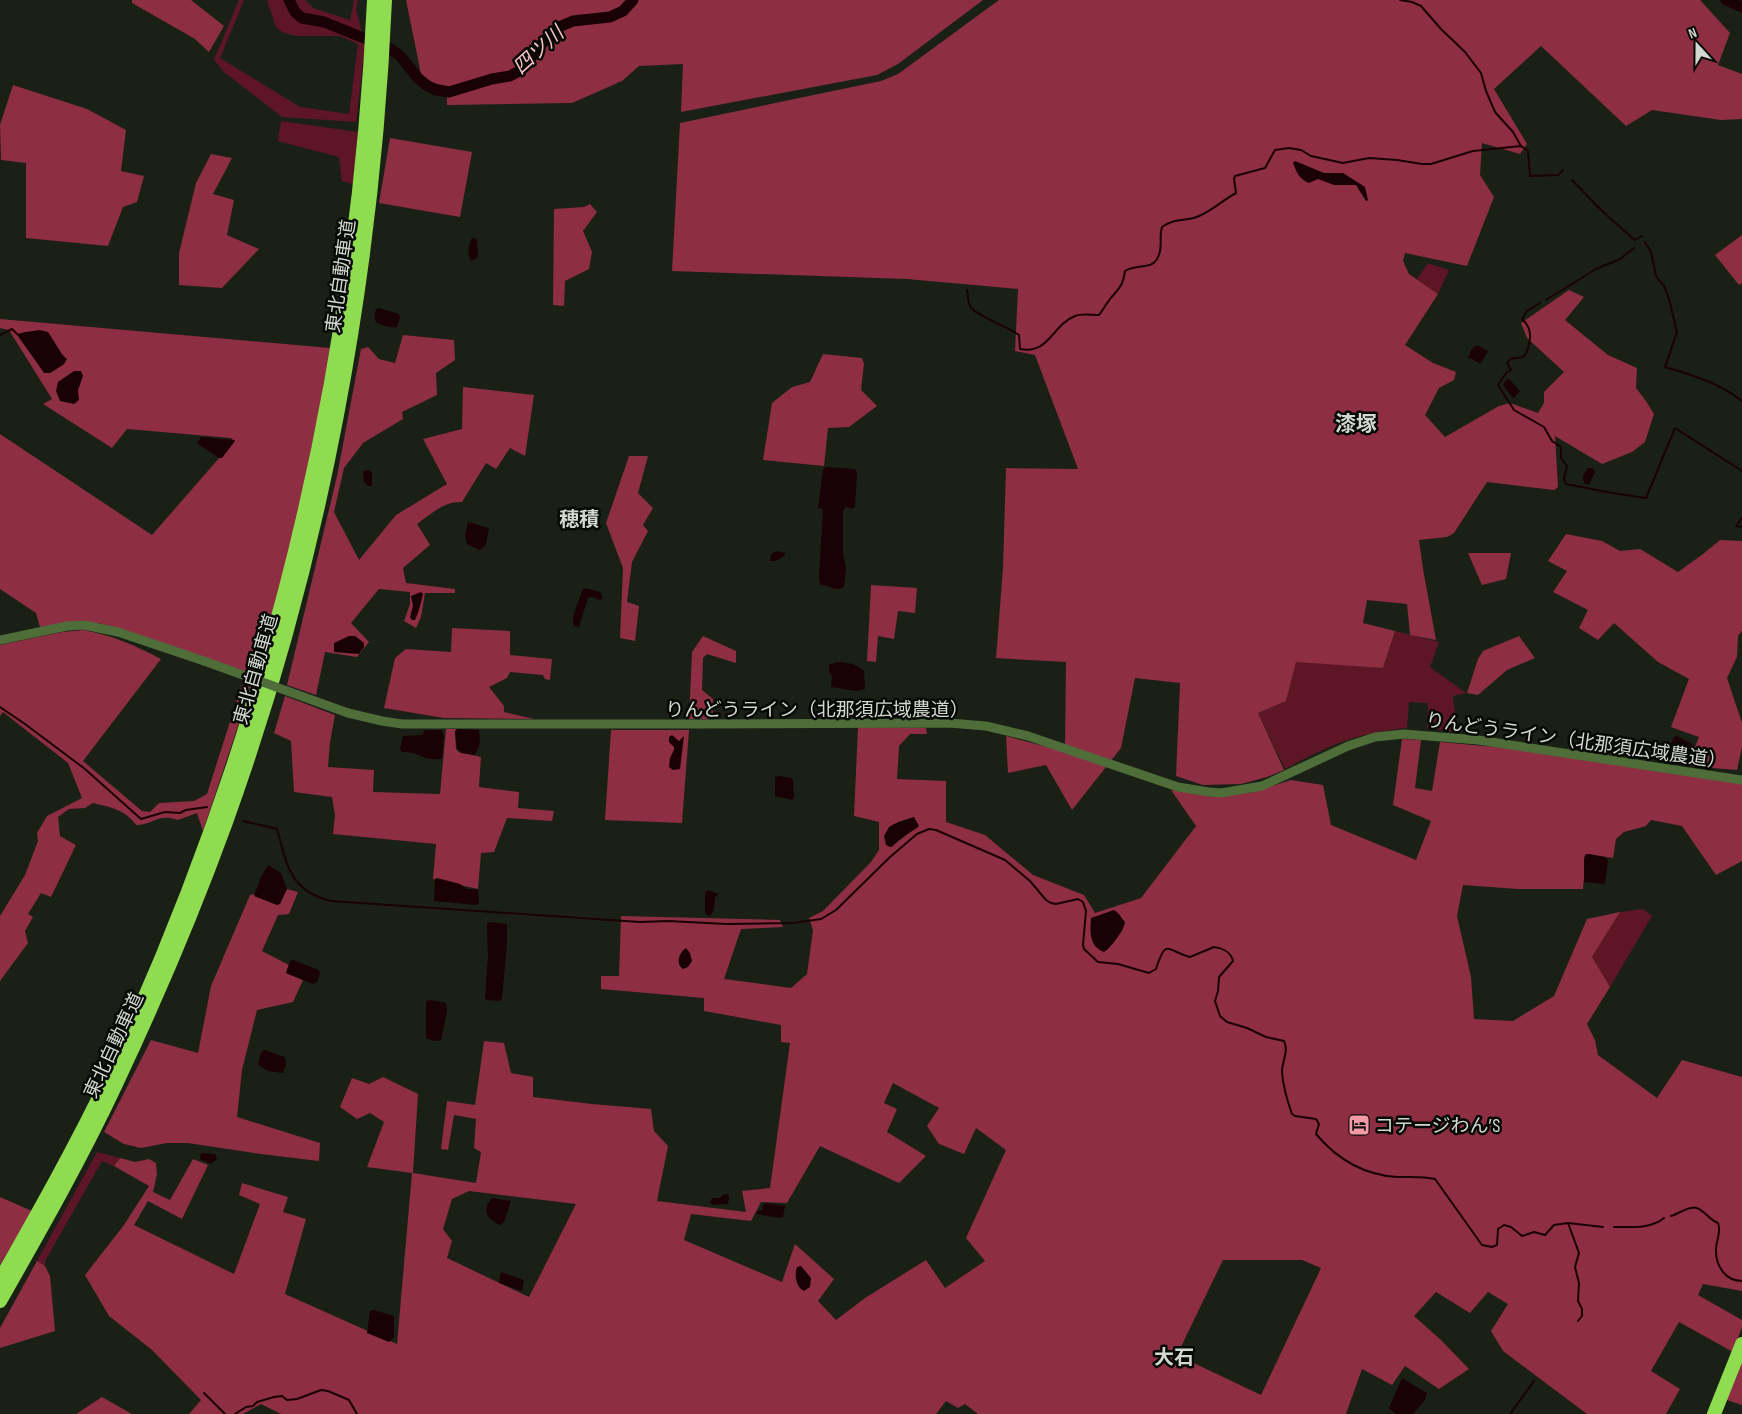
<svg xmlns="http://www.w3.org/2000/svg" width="1742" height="1414" viewBox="0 0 1742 1414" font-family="'Sofia Sans Condensed','Noto Sans JP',sans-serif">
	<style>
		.green { fill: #5e1627 }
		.forest { fill: #8d2e42; fill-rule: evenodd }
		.water { fill: #1a0105 }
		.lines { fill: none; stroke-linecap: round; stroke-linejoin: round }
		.stream { stroke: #1a0105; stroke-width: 2 }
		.river { stroke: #1a0105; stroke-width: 11 }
		.minor { stroke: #4e6d39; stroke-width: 9 }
		.highway { stroke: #8fdc50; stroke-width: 14 }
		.minor-bridge { stroke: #4e6d39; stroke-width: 9 }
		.labels { text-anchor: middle; stroke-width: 5; stroke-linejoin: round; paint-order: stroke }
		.street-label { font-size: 19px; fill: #d2d7d0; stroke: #070905 }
		.poi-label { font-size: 19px; fill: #d2d7d0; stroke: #070905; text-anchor: start }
		.water-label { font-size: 20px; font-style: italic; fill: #f9c3c8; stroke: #070905 }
		.neighbourhood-label { font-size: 20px; font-weight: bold; fill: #d2d7d0; stroke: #070905 }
		.quarter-label { font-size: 21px; font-weight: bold; fill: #d2d7d0; stroke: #070905 }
	</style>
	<rect width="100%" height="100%" fill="#1a2016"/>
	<path class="green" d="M239,0h5l-24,58 80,49 49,7 9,-70 -18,-8h-45l-13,-4 -6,-5 -9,-27h38l8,8 37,12 4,-20h4l-2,9 9,36 -9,77 -74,-5 -58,-45 -10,-12z
		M281,121l77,11 -5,52 -11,-3 -3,-24 -61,-16z
		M1428,263l21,7 -11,24 -21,-15z
		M1395,631l44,11 -9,25 36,26 -13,3 4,36 -30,-4 1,-25 -19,-1 -2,26c-50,5 -78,17 -122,41l-27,-56 28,-12 10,-40 87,7z
		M1643,909l9,7 -42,71 -18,-30 28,-45z
		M97,1152l23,6 -6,8 -12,-5 -57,100v5l-8,-5z"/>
	<path class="forest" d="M132,0h59l33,26 -15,26 -14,-13 -63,-36z
		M406,0h577l-85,64 -21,11 -196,37 2,-48 -44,2 -17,15 -50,22 -125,2v-19l-14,-3 -12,-9z
		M999,0h701l30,33 -12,32 24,9v45l-21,1 -69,-10 -26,16 -85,-80 -47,43 33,55 -7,10 -38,-11 -2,32 14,22 -27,69 -62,-13 -2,8 6,13 29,20 -33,51 28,18 23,9 -2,8 -15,8 -14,27 20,22 54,-31 11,-3 28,10 6,-10v-11l20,-20 -37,-34 -6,-15 48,-33 15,7 -19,23 43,35 29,13 -1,20 10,13 8,13 -9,28 -13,10 -30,12 -47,-28 3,51 -4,3 -67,-8 -33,51 -7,4 -28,3 4,29 13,71 -26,-5 -3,-31 -40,-4 -4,23 32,8 -12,37 -87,-6 -10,39 -28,12 26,57 -17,7 -26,7 -38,1 -27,-9 4,-93 -45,-5 -14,70 -49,62 -26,-45 -38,8 -2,-37 56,15 3,-7 1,-82 -70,-4 7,-90 3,-100 72,1 -43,-114 -20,-4 3,-62 -111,-10 -235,-8 8,-148 201,-42 17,-7z
		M13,85l74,24 39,21 -5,41 23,5 -7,26 -14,5 -15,39 -82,-8v-75l-25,-3 -1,-35z
		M390,138l82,14 -12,65 -81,-14z
		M211,154l21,4 -19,36 21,6 -7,35 32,14 -37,39 -43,-3v-32l17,-70z
		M590,204l7,8 -14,19 9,21 -3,17 -24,12 -1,25 -11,-1 1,-96 30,-2z
		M1742,235v48l-3,2 -24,-30z
		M0,319l330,29 -4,30 -37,177 -34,120 -133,-46 -24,-6h-20l-38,4 -4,-14 -36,-24v-155l152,101 82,-94 -3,-3 -104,-9 -15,19 -69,-44 9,-5 -43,-69 -9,-2zM26,332l24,3c6,11 13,17 14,29l-14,9 -6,-1 -27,-37z
		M403,335l51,5 1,20 -19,13 1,22 -35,17 1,7 -40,24 -19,25 -10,44 25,48 37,-45 51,-31 -24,-45 39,-10 1,-42 71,8 -9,61 -15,-8 -14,21 -10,-6 -24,39c-18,-1 -31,12 -45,22l13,21 -27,23 3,15 49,6v4h-30l-4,24 -5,11 -12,-7 6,-17v-12l-31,-3 -28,34 18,19 -12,15 -32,-5 -9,43 -29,-10 50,-209 24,-127 7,-2 11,12 16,4z
		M823,354l39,4 2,6 -3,26 16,16 -28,21 -21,1 -4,38 -61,-6 9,-57 20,-16 18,-5z
		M629,456h19l-10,37 15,15 -10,17 5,6 -16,31 -5,40 12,4 -4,35 -15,-3 3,-70 -17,-45z
		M1566,534l36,7 18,10 20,-2 38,23 25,-18 17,-14 22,1v90l-4,5 -1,21 -10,21 15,45v24l-5,23 -50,-4 12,-29 -28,-10 18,-48 -31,-17 -44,-39 -16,17 -19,-12 9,-18 -35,-18 14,-21 -19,-10z
		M1468,553h43l-5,26 -24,6z
		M871,585l46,3 -2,25 -17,-2 -4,28 -16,-3 -2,26 -9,-1z
		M452,628l58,3v24l42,4 -2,21 -5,-1 -2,-4 -33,-3 -3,6 -18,9 15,19v6l30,7 -90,-1 -60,-10 11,-50 11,-9 45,3z
		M84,630c29,6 51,15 77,29l-78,102 59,50 8,1 9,-9 35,-2 13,-7 36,-113 9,3 -49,147 -6,-18 -19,7c-21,-7 -24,5 -42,5 -10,-15 -26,-18 -43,-22l-8,5 -16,1 -11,8 2,19 16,9 -25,52 -10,-4 -13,21 5,3 -8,14 3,12 -28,38v-65l25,-41 13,-34 -1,-8 10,-17 35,-18 -14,-35 -65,-51 -3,4v-71l62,-13z
		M703,636l33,15v12l-29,-9 -4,4 -1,32 11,9v20h-24l3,-67z
		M1519,636l16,22 -28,12 -29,25 -11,-2 11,-34 5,-8z
		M285,696l50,19 -5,27 -2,25 46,3 -1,22 67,2 6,-65h11l-2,3 1,17 3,3 22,5 -2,30 40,5 -1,16 36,3 -2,10 -45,-3 -13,34 -13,1 -3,36 -45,-10 3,-35 -103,-10 2,-19 -3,-18 -38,-5 -3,-51 -17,-8z
		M858,727l68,1 1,6h-17l-11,12 -2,33 49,2v41l39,13 48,40 51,20 11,18 46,-15 55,-72 -25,-36 43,7 39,-5 38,-12 32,5 8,40 85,35 15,-39 -38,-16 9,-66 19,1 -6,48 17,3 8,-49 66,6 236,36v77l-26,14 -34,-49 -31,-6 -5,6 -22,6 -8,7 -3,19 -27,-4 -3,35h-65l-55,-4 -6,31 14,61 3,42 39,2 41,-25 33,-77 33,-7 -28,45 18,30 -23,37 8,16 3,15 59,43 25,-38 60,17v214l-39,-7 -5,11 44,25v7l-9,25 -54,-30 -28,49 29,18 -14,25h-79l-84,-63 -12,-20 17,-27 -20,-12 -18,21 -34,-21 -22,24 27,24 28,29 -30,20 -34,-23 -13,19 -30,-16 -16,45h-368l-13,-10 -7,4 -12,-7 -10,13h-655l-20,-10 -18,10h-54l12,-14 -49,-50 -43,-34 -24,-41 39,-50 25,-39 -35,-20 6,-8 15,4 14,-3 7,4 1,11 -4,18 17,8 23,-41 15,6 -26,54 -34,-18 -14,24 100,49 26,-70 -21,-9 3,-12 46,14 -5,15 23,7 -21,75 112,50 15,-171 -45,-6 17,-45 -14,-9 -13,6 -17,-12 12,-29 17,6 14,-7 35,17 -5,79 63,10 5,-31 -7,-4 2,-29 -22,-4 -6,35 -7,-1 6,-48 28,4 9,-64 20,2 7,30 22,4v20l59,7 59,5 3,22 14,15 -11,55 89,11 -4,-21 28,-3 20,-145 -9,-1v-17l-77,-14v-13l-103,-9v-13h18l2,-60 159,4 3,7 -42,2 -17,50 67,9 16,-14 6,-44 -4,-12 14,-7 48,-49 8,-12v-28l-25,-6zM914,817l3,11c-10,4 -21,18 -29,19l10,-25zM1091,918l33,2 1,3 -3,8 -15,19 -16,-20zM893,1083l46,25 -12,18 12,18 25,10 12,-26 30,22 -40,88 19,23 -40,27 -19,-28 -61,38 -29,22 -18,-19 16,-22 -39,-35 -13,38 -98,-42 7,-26 60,7 10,-19 26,1 33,-57 79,37 27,-27 -39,-24 10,-23 -13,-6zM469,1191l107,13 -47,93 -82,-39 5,-17 -9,-12 9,-30zM1223,1260h79l19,8 -60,127 -84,-40z
		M611,730h78l-7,93 -77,-3z
		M287,889l11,3 -9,22 -11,1 -16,36 27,14 -3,8 17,7 -10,22 -36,8 -15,60 -5,47 83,26 -1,18 -58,-7 -73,-11h-21l-26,5 -17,-4 -20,-12 47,-92 47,13 13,-67 39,-91 4,-1 23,11z
		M0,1197l32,14 -32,54z
		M37,1261l8,5 5,10 5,55 -55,17v-20z
		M1742,1356v49l-18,-6z
		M102,1397l30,17h-56z"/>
	<path class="water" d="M1295,161l29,12h19l22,14 3,13 -2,1 -10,-16h-22l-16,-6 -9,4c-10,-4 -12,-10 -16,-20z
		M472,238l5,1 1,15 -2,5 -5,2c-4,-7 -3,-17 1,-23z
		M379,308l20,6 1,3 -3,10c-5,1 -17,-1 -21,-5 -2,-3 -1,-9 0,-13z
		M40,330l8,2c5,7 12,22 19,27l-3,5 -14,9h-6l-27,-39 9,-2z
		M1477,345l11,6 -7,12 -4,-1 -6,-4 -3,1 3,-9z
		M74,371h7l2,5 -5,14 1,10 -5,4 -14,-3 -4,-10 2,-9z
		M1509,379l11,12 -6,7 -2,-1 -9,-12 3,-5z
		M201,437l33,3 1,1 -13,17h-3l-21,-14 -1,-1z
		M826,467l29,2 2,3 -2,35 -2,2 -7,-2 -3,4v43l3,14 -2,19c-9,5 -14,-2 -24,-2l-1,-9 4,-67 -5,-1 5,-38z
		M1588,468h5l2,4 -6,13 -5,-2 -1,-7z
		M369,470l3,3v13h-4l-4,-4 -1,-11z
		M468,522l21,6 -3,16 -4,5 -3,1 -12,-6 -2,-9z
		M776,551l10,2c-3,5 -10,9 -16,8l1,-7z
		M586,588l14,4 3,6 -3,2 -9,-3 -3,1 -9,29 -5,-1c-4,-11 6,-26 9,-37z
		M421,592l2,2c-2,9 -4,17 -8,26h-3l-2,-3 3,-11 -2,-10z
		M349,636h6l9,7v4l-5,7 -25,-2v-9z
		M837,662c9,0 20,2 27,9l1,18 -9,2 -25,-4 1,-11 -3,-5v-6z
		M457,729l22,1c1,8 2,19 -5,25l-13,-2 -4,-4 -2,-18z
		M425,730h16l2,2 1,4 -2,22c-9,4 -19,-1 -28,-5 -4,-1 -9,-1 -13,-1l-1,-3 3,-13 19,-1z
		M672,735l7,6 5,-5 -4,33 -7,1 -4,-3 1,-9 4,-8v-3l-5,-5v-5z
		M1677,736l15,8 -7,21 -23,-4 12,-24z
		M779,776l12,2 2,2 1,17 -2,3 -17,-4v-19z
		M914,817l5,9c-8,7 -19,11 -26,20l-2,1 -5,-2 -2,-9 5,-9 5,-3z
		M1589,854l16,3 3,3 -3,24 -21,-2v-23l1,-4z
		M268,865l13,8 6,16 -7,15 -3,1 -23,-9 7,-19z
		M437,878l23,6 7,5h11l1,14 -3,2 -42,-4 1,-22z
		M708,890l11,4 -4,3 -1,12 -3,6 -3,1 -3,-3v-20z
		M1114,910l5,4 6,9c-4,10 -12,23 -21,29 -15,-5 -14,-21 -13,-34z
		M489,922l18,2v18l-5,57 -2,2 -13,-1 -2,-2 3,-40 -1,-33z
		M686,948l4,5 2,8 -4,6 -5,2c-8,-6 -4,-16 3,-21z
		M293,960l26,10 1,3 -3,9 -4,2 -27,-11 4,-12z
		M431,1000l15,3 1,8 -6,29 -7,1 -8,-3v-37z
		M264,1050l21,7 1,6 -3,10 -15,-2 -10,-6 3,-12z
		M201,1153l14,1 2,5 -6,5 -11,-5z
		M728,1194l1,3 -1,7 -16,1 -2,-3 2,-4h8l2,-3z
		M492,1198l19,3 -7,21 -4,3c-14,-6 -18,-16 -8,-27z
		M767,1203l18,3 -2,11 -4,1 -22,-4 -1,-2 6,-2 1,-5z
		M801,1266l10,12 -1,9 -6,4c-8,-4 -10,-16 -7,-24z
		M501,1272l23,8 -2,11 -23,-8z
		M374,1310l20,6v21l-5,5 -22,-9 3,-22z
		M1402,1378l25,15 -2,7 -12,14h-17l-7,-6c4,-10 9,-20 13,-30z"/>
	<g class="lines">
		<path class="stream" d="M1400,0l12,2 9,4 20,23 24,23 16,21 5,18 9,21 18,20 8,14
			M1572,180l28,29 30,27 5,4 7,-4
			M1645,242l6,10 5,24 8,10 5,13 8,33 -12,35c28,8 54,16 77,34
			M967,290c1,5 1,12 3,16 4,9 38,21 49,29l1,14c29,6 32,-24 55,-33 7,-3 16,-1 24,-1 4,-5 7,-11 11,-16 9,-11 13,-13 15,-28 15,-9 30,2 35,-20 2,-9 -1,-16 2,-24 14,-10 24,-5 37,-11 14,-6 24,-16 37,-23l-2,-14 1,-3 30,-8 10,-18 14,-2 12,2 10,6 32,7 26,-5 28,2 25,4h9l42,-13 48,-5 7,5 2,25 28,-1 5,-5
			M1546,300l50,-31 24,-10 14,-11
			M1540,303l-13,8 -5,8c2,2 4,4 5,6 6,9 2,26 -4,32 -7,2 -12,-1 -16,6l4,7 -5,3 -8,12 16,25 30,17 8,14 9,6v11l6,8 -3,13 2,5 46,9 34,5 29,-70 67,43
			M0,335l12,-6 5,5
			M1742,518l-6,8 6,1
			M0,707l25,17 60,45 56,50 24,-7 15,1 6,-3 21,-3
			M243,821l34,8c10,36 13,62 54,72l309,21 28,-1 58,3 67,-1 28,-4 15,-9 54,-53 27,-23 12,-5 7,1 69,30 25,21 16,19 5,3 5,1 22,-5 5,3 3,9 -3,34 1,4 14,13 20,2 31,9 7,-4c10,-32 11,-18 34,-12l24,-10c8,1 17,5 19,14l-14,16 -1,14 -3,10 5,15 7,6 20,6 19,9 18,4c5,10 -2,20 -2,31 1,15 5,28 10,42l3,2 21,3 3,5 -3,10c21,25 49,41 81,43 12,0 27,-1 38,2l47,66 10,2 5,-2 1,-16 6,-4 7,2 11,9 12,-4 11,3 9,-10 14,-2 11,30 -4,14 4,16 -1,18 4,8v7l-4,5
			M1671,1216c7,-2 13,-7 20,-8 11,-3 17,12 27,15 4,10 -3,19 -2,28 0,16 10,30 26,30
			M1568,1223l35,4
			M1614,1227c17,0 37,2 50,-9
			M204,1393l21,21
			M235,1414l11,-7 7,-1 4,-4 17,-5 8,-1 5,4 10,-1 24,-9 7,1 21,9 8,14
			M1510,1414l24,-33"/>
		<path class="river" d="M289,0l6,12 7,6 22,4 67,27 10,8 16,20 9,8 10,5 13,2 43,-13 18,-3 11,-6 24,-30 14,-13 14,-6 37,-4 13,-6 10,-11
			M1726,0l16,7"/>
		<path class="minor" d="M0,640l67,-14 17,-1 34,7 86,29
			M348,713l34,8 20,3h289l258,-1 37,3 42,10 150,51 31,5 12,1 41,-7 86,-40 27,-9 29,-3 74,6 264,40"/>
		<path class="highway" d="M0,1280c38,-67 76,-134 109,-203 159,-340 248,-702 265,-1077
			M0,1301c41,-72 82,-144 117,-219 40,-85 77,-172 109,-260 95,-263 147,-543 159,-822
			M1714,1414l28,-70"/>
		<path class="minor-bridge" d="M204,661l144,52"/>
	</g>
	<defs>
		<g id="hotel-square" transform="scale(1.125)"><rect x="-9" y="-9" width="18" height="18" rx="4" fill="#f49aa6" stroke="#070905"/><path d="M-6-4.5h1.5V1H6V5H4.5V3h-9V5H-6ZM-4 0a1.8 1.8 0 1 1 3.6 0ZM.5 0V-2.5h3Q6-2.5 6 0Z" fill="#111"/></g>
	</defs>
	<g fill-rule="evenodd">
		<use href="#hotel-square" x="1359" y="1125"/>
	</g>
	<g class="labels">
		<g class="street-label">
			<text transform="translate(340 276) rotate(-82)" y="7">東北自動車道</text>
			<text transform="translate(255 669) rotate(-74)" y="7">東北自動車道</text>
			<text x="817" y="716">りんどうライン（北那須広域農道）</text>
			<text transform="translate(1576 740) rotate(8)" y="7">りんどうライン（北那須広域農道）</text>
			<text transform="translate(113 1045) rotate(-65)" y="7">東北自動車道</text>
		</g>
		<g class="poi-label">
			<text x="1375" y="1132">コテージわん’S</text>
		</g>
		<g class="water-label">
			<text transform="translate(538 50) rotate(-42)" y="7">四ツ川</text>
		</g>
		<g class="neighbourhood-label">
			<text x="579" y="526">穂積</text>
			<text x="1174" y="1364">大石</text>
		</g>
		<g class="quarter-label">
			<text x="1356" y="431">漆塚</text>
		</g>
	</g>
	<g transform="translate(1697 45) rotate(339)" stroke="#070905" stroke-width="4" paint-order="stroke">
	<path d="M0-4L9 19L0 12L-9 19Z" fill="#d2d7d0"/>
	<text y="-8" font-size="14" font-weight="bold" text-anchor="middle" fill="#d2d7d0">N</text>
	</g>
</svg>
